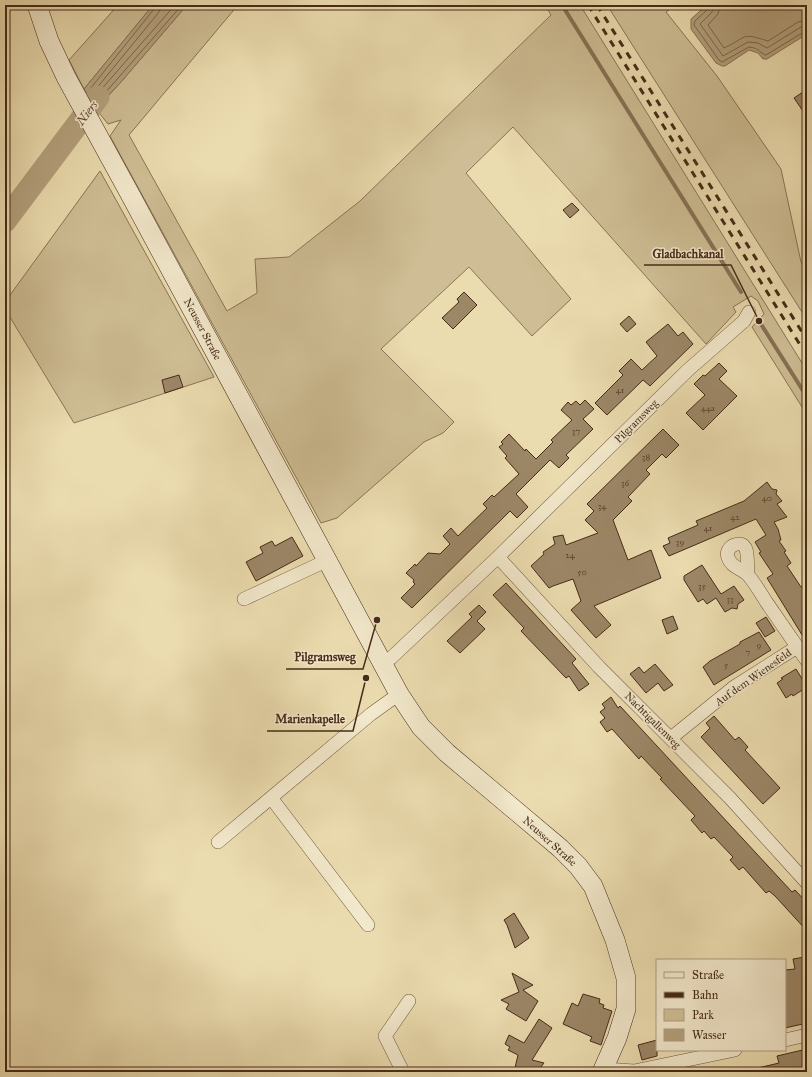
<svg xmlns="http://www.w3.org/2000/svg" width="812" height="1077" viewBox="0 0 812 1077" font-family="'IM FELL Great Primer',serif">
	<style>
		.green { fill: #cfbe95; stroke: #8a7456 }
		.water { fill: #b3a07c; stroke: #877154 }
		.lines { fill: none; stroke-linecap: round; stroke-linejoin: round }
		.shore { stroke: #7c664a; stroke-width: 1 }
		.stream { stroke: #877154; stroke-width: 4 }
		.river { stroke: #b3a07c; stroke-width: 23 }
		.building { fill: #9c8767; stroke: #462b18 }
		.street-casing { stroke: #6f573e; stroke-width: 14 }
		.secondary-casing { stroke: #462b18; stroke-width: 20 }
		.street { stroke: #f2e8cb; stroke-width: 13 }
		.secondary { stroke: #f2e8cb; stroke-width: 19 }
		.rail { stroke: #462b18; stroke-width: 3; stroke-dasharray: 7 7; stroke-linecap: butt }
		.labels { text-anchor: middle; stroke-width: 3; stroke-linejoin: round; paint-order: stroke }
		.number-label { font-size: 9px; fill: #5c422c }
		.street-label { font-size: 11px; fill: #462b18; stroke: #f2e8cb }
		.water-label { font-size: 12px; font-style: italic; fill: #614831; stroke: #f2e8cb }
		.leader { fill: none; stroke: #462b18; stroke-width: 1.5 }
		.callout-dot { fill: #462b18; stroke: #f2e8cb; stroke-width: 1.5 }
		.callout-label { font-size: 12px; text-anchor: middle; font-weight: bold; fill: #462b18; stroke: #f2e8cb; stroke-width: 3; stroke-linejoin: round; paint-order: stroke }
	</style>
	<rect width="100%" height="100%" fill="#ebdcaf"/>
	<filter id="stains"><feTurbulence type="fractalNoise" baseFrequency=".005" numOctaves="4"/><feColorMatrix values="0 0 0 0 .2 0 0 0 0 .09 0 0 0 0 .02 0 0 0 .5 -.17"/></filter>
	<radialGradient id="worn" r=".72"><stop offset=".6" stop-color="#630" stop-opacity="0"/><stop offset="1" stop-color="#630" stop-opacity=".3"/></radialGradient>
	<path class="green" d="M118,5h35l-69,84 -15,-29z
		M187,5h51l-109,130 98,176 30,-18 -2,-34 34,-2 71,-56 191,-186 -6,-10h35l227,366v44l-55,-88 12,-13 -6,-13 -7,-5 -18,11 3,5 -30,32 -193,-217 -47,46 105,126 -39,37 -63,-69 -88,82 73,73 -11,11 -19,9 -87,76 -16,5 -211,-387 11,-16 -13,4 -12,-15 25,-27z
		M607,5h69l-10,7 51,64 64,93 20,93 6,10v48z
		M100,171l114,206 -140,46 -69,-114v-7z"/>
	<path class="water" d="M153,5h34l-66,77 -25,27 -12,-20z
		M707,5h100v29l-40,25h-4l-5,-6 -9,-3 -24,16h-3l-6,-3 -25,-34v-10z"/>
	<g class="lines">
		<path class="shore" d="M156,5l-2,4 -64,80 6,12h2l84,-96
			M161,5l-2,7 -63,77 1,3h2l76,-87
			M709,5l-1,4 -13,12 -1,4 25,35 3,2 27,-15c11,1 10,6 17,8l38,-23 3,-1
			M714,5l-2,7 -12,12 23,32 25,-14 10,1 9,5 34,-21 6,-1
			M720,5l-2,9 -10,11 16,23c24,-11 16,-16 44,-7l30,-19 9,-2"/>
		<path class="stream" d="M562,5l179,287
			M759,321l48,76"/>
		<path class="river" d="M5,221l93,-124"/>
	</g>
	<path class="building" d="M803,92l4,5v20l-13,-19z
		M572,203l7,7 -9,8 -7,-8z
		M464,292l13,13 -24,24 -11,-11 17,-16 -2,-3z
		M629,316l7,8 -9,8 -7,-8z
		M668,324l10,12 5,-4 10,12 -43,42 -7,-6 -36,35 -12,-12 28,-28 -4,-4 12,-12 11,11 15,-14 -11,-14z
		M719,363l8,8 -8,8 18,17 -34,34 -17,-17 19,-18 -11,-11 9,-9 2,1z
		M179,375l4,12 -18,6 -3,-13z
		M585,400l9,9 -11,10 10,10 -27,26 3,3 -10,10 -9,-8 -34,34 12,13 -11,11 -7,-7 -98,97 -11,-10 14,-14 -2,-2 1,-2 -8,-7 9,-9 1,2 12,-13 12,1 10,-10 -7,-8 8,-8 7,8 29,-28 -4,-4 9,-9 2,2 25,-23 -14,-16 2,-2 -8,-9 4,-3 -2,-2 8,-8 16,17 1,-2 10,10 17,-17 -2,-2 21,-20 -11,-10 7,-8 3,3 5,-4 4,4z
		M663,429l16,16 -13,13 -4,-4 -16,16 4,4 -22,23 4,4 -19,19 15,40 23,-10 10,28 -67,28 17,19 -15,13 -25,-28 10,-9 -8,-22 -20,7 -4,2 -18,-22 13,-12 -1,-2 12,-8 -2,-7 10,-2 3,10 32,-12 -13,-13 9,-9 -7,-7z
		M767,482l5,7 5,1 -1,4 6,7 -5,3 10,13 -13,5 4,7 3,11 -2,1 7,10 -2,1 7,11 -4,3 14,21 6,-3v59l-40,-65 6,-4 -14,-21 2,-1 -6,-10 11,-7 -10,-16 -87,37 -6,-10 7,-3 -2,-5 30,-13 -2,-4 48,-20z
		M292,537l11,19 -47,25 -10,-19 17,-9 -3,-6 12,-6 3,5z
		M702,565l19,29 13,-8 10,14 -6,4 -1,5 -5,-1 -7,4 -9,-14 -9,6 -4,-5 -5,3 -14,-22v-4z
		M506,583l70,76 -4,4 17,21 -10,7 -10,-15 -3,2 -45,-47 3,-3 -31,-33z
		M479,605l7,7 -9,9 8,8 -25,24 -13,-12 25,-24 -3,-3z
		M673,616l5,13 -11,5 -5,-14z
		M766,617l9,14 -10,6 -9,-14z
		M759,632l12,18 -57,35 -11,-18 7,-6 30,-17v-2z
		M655,664l18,21 -9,6 -6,-8 -12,10 -16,-19 9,-7 5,6z
		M796,669l11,18 -14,9 -1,-2 -6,4 -9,-15 6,-4 -2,-1z
		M611,697l7,11 2,-2 172,186 3,-2 12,13v28l-32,-35 -6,-5 -3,2 -23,-26 -4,3 -9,-10 3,-3 -19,-20 -3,2 -7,-8 -2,2 -11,-13 4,-4 -35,-37 2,-1 -21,-22 -2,3 -27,-30 -5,3 -7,-10 5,-4 -5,-6 5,-4 -3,-4z
		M714,716l21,24 4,-3 9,10 -3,3 35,38 -17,16 -62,-67 9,-9 -4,-5z
		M514,913l15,25 -14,10 -8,-23 -3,-5z
		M805,957l2,11v55l-22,5v-58l10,-1 -2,-10z
		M512,973l21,12 -10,5 15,11 -12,20 -20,-12 3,-5 -8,-4 18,-8z
		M583,994l17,5 -1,4 5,2 -1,3 9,3 -11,34 -11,-4 2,-4 -29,-13 9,-21 6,3z
		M539,1019l13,9 -20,32 12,3 -7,9h-23l4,-17 -10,-5 2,-3 -5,-3 4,-9 15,8z
		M657,1040v16l-15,4 -4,-15z
		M807,1049v23h-48l-1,-4 21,-5 -2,-7z"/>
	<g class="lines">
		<g class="street-casing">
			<path id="street" d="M498,557l101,110 131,131 77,85
				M748,574c-2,-8 4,-36 -14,-29 -5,2 -8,8 -6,12 2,10 15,12 20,18 7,8 13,19 19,28 13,19 27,39 40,58
				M244,599l84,-39
				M383,662l8,-4 107,-101 190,-187 56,-49 5,-9
				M671,738l63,-51 63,-40
				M272,799l96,126
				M218,842l153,-128 28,-20
				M785,1040l22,-5
				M604,1069l30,2 101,-21
				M403,1072l-18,-36 24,-35"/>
		</g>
		<g class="secondary-casing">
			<path id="secondary" d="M37,5l12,36 17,36 65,119 268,498 22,33 26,26 113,95 18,18 15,20 22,54 11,38v31l-9,29 -15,34"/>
		</g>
		<use href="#street" class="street"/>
		<use href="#secondary" class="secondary"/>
		<path class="rail" d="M588,5l219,351
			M597,5l210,335"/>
	</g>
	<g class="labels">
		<g class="number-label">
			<text x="620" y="393">41</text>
			<text x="708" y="411">44a</text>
			<text x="576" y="434">37</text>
			<text x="646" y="460">38</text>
			<text x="625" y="486">36</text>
			<text x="767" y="501">40</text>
			<text x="602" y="509">34</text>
			<text x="735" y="520">42</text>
			<text x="708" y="531">41</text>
			<text x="680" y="545">39</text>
			<text x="570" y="558">24</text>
			<text x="582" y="575">50</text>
			<text x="702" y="589">35</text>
			<text x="730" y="602">33</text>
			<text x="759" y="648">9</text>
			<text x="748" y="655">7</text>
			<text x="726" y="668">5</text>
		</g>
		<g class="street-label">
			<text transform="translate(203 329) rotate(62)" y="4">Neusser Straße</text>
			<text transform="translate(636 421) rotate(-45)" y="4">Pilgramsweg</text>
			<text transform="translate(753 677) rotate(-35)" y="4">Auf dem Wienesfeld</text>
			<text transform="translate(653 720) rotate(45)" y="4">Nachtigallenweg</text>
			<text transform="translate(550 841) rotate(42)" y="4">Neusser Straße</text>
		</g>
		<g class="water-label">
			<text transform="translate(87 113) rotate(-53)" y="4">Niers</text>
		</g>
	</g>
	<path class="leader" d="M759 321L731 265H644M377 620L363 669H286M366 678L353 731H267"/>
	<g class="callout-dot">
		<circle cx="759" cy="321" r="4"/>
		<circle cx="377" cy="620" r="4"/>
		<circle cx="366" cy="678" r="4"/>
	</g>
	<g class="callout-label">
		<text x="688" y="258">Gladbachkanal</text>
		<text x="325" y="661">Pilgramsweg</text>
		<text x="310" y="723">Marienkapelle</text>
	</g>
	<rect width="812" height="1077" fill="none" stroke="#ebdcaf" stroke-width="20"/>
	<rect x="6" y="6" width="800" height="1065" fill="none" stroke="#462b18" stroke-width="2"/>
	<rect x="10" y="10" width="792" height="1057" fill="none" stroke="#462b18"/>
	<rect x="656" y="959" width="130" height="92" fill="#f2e8cb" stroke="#ad9c83"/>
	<rect x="664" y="972" width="20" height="6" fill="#f2e8cb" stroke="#ad9c83"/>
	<text x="692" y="979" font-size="12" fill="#462b18">Straße</text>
	<rect x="664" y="992" width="20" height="6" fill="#462b18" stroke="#ad9c83"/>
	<text x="692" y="999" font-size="12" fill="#462b18">Bahn</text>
	<rect x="664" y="1009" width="20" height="12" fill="#cfbe95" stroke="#ad9c83"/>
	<text x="692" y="1019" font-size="12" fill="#462b18">Park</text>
	<rect x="664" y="1029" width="20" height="12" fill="#b3a07c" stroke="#ad9c83"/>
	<text x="692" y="1039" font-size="12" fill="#462b18">Wasser</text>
	<rect width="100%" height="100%" filter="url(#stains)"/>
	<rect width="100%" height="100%" fill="url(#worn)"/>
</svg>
